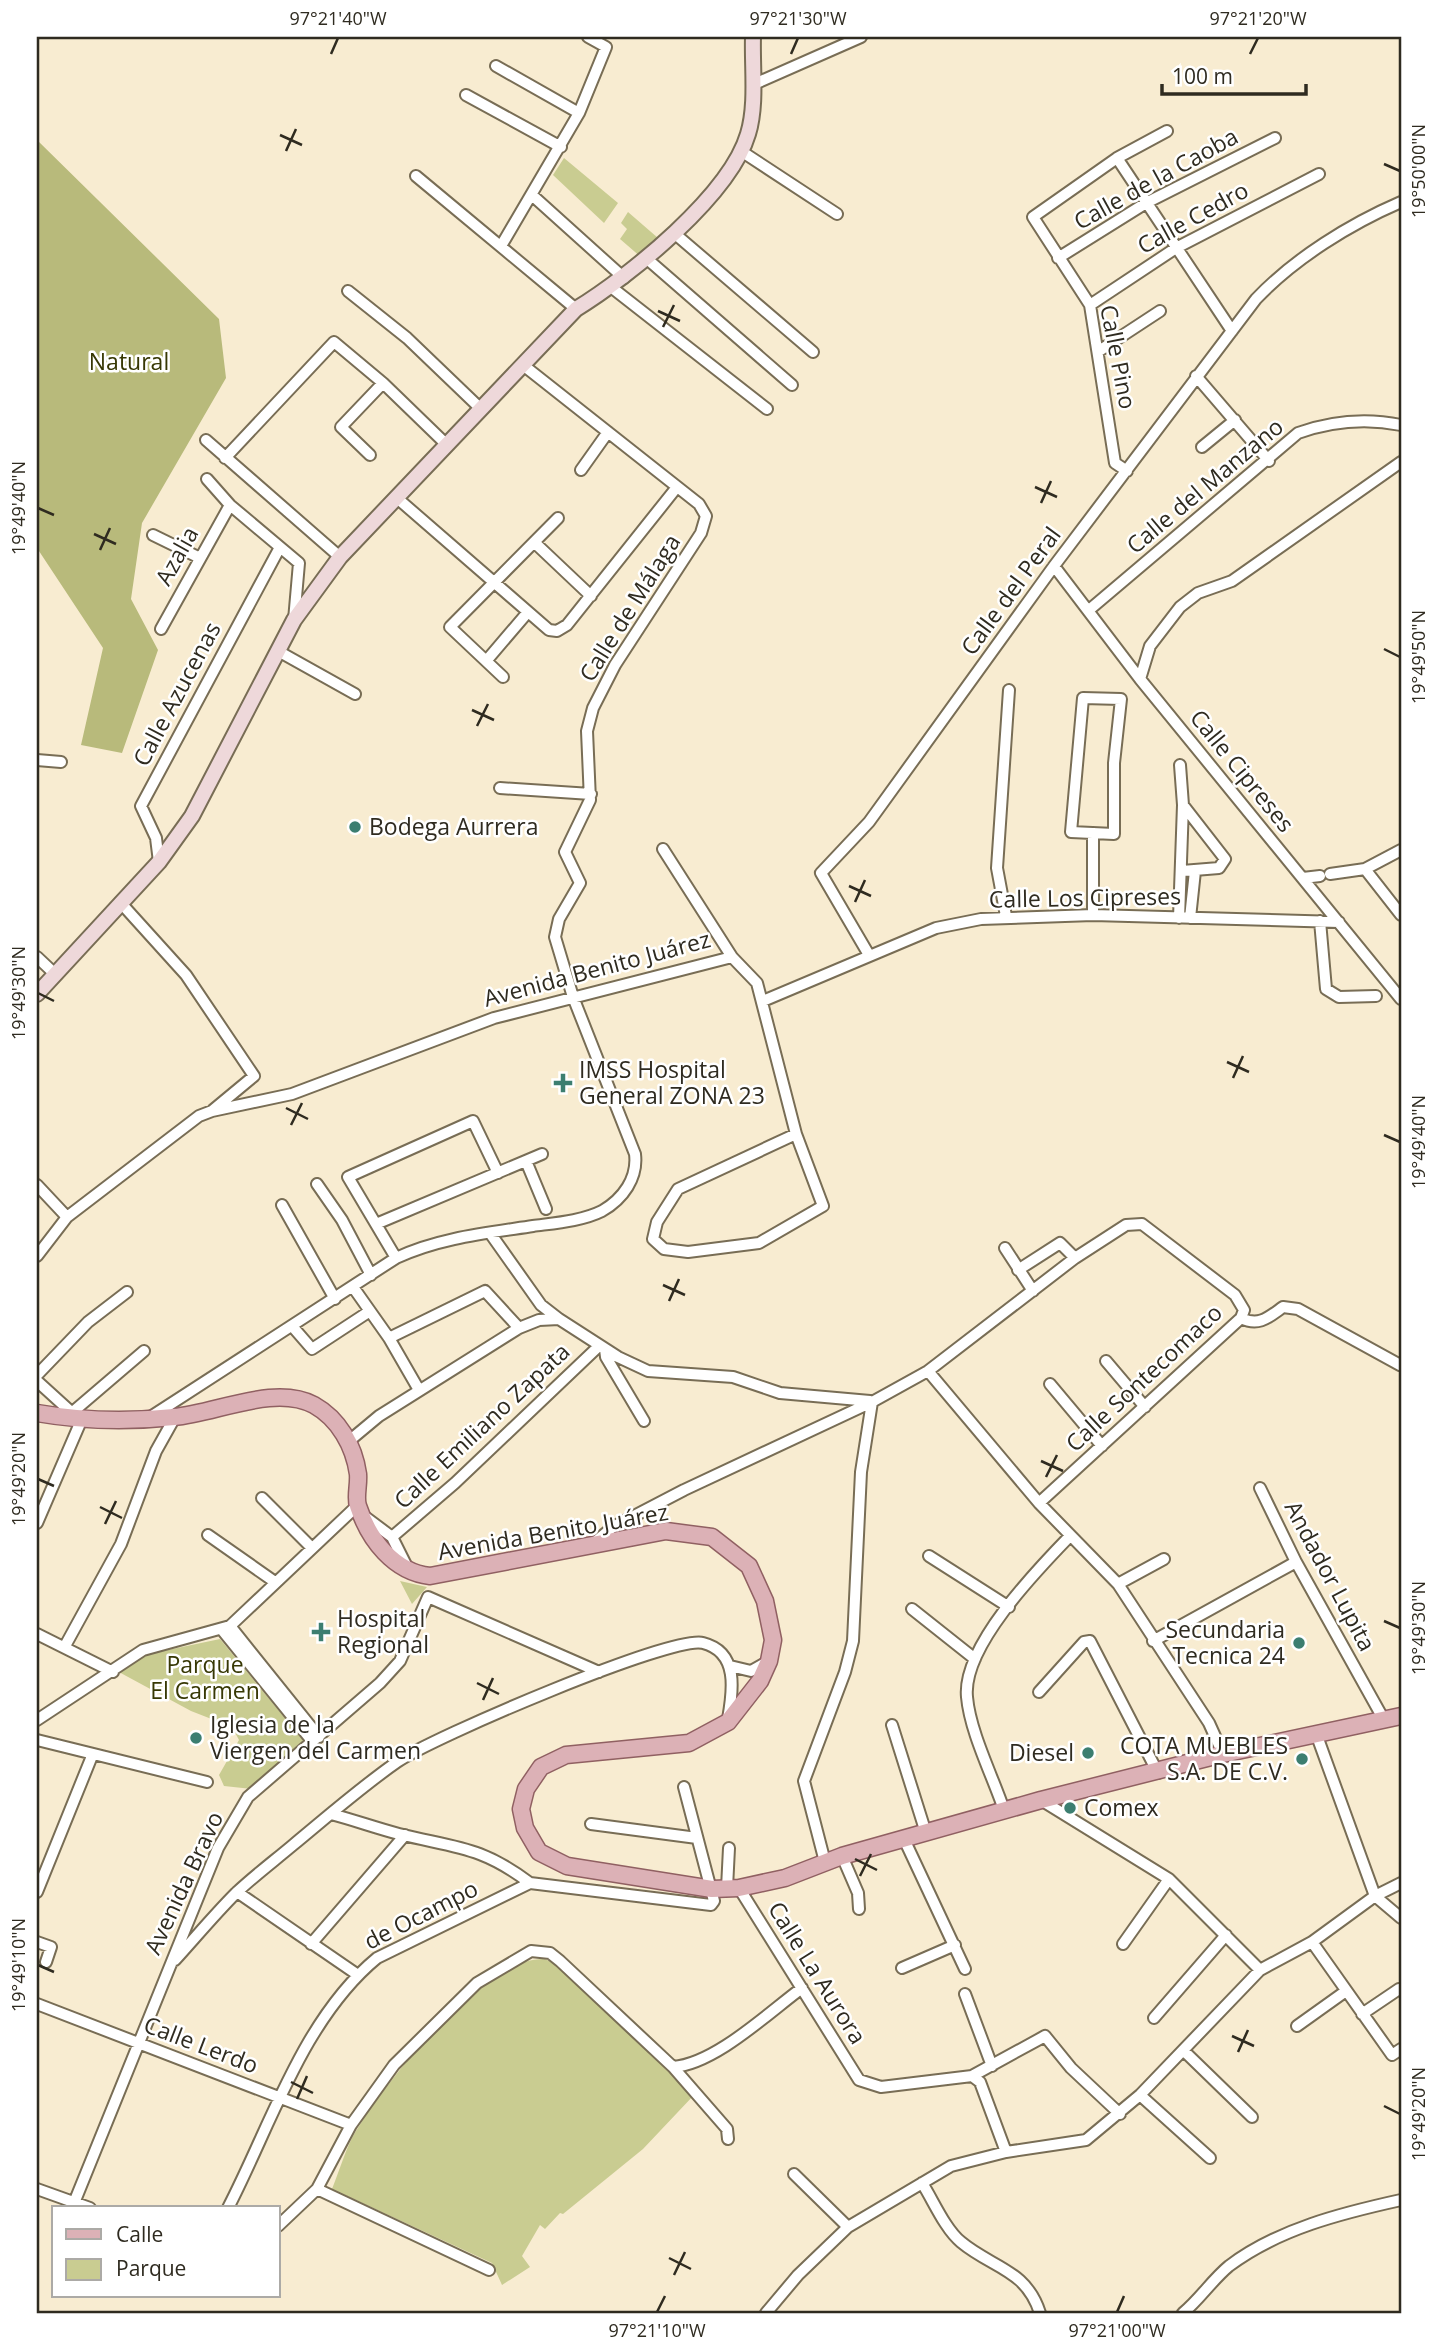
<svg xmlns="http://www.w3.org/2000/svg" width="1438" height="2350" viewBox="0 0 1438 2350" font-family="'Open Sans',sans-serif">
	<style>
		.green { fill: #c9cc91 }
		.forest { fill: #b8ba7b }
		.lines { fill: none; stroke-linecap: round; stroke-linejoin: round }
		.street-casing { stroke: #786d55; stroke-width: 14 }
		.secondary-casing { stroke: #786d55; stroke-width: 18 }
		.primary-casing { stroke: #906062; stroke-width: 19 }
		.street { stroke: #fff; stroke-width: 10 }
		.secondary { stroke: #eed8da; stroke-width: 14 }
		.primary { stroke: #dcb1b6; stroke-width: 16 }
		.ticks { fill: none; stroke: #2f2b20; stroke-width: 2.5 }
		.poi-dot { fill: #3c7e70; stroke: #fff; stroke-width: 2.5 }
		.labels { text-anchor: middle; stroke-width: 5; stroke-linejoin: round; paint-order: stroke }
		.street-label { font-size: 23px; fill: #2f2b20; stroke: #fff }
		.park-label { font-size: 23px; fill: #373804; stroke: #fff }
		.poi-label { font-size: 23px; fill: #2f2b20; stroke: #fff; text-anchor: start }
		.neatline { fill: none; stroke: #2f2b20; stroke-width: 2.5 }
		.ticks-label { font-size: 18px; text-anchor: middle; fill: #2f2b20 }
	</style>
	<rect width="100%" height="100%" fill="#f8ecd1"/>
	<path class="green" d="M564,158l54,45 -14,20 -51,-48z
		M628,212l30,26 -16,20 -22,-19 7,-10 -6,-6z
		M400,1581l27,6 -15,17z
		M220,1639l87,106 -55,44 -28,-3 -5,-11 20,-35 -7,-13 -41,-16 -74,-40 27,-16z
		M545,1959l10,5 139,131 -51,54 -80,65 -3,-1 -15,16 -5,-4 -18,31 8,11 -28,18 -10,-22 -160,-74c7,-17 12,-35 20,-51 28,-50 132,-183 193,-179z"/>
	<path class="forest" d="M37,140l182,179 7,59 -84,145 -11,76 27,51 -36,103 -41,-8 22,-97 -66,-100z"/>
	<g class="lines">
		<g class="street-casing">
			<path id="street" d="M496,66l83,47
				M752,85l109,-48
				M466,95l95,52
				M741,151l96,63
				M1117,158l115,173
				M416,176l160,133
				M533,196l91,82
				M674,233l139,119
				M501,246l78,-133 27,-66 -18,-10
				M646,258l146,127
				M1058,258l88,-55 129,-65
				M611,287l156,122
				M348,291l59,47 74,71
				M1090,305l86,-57 143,-74
				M1099,351l61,-40
				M1196,376l73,85
				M206,440l134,117
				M1202,447l33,-27
				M370,455l-29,-28 42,-44
				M225,458l109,-116 49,41 64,62
				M581,470l27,-38
				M1127,471l-12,-8 -25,-158 -57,-88 84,-59 50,-27
				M207,479l23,26 69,58 -5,57
				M397,498l152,132 8,1 10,-6 110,-138
				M153,535l47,23
				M535,543l56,53
				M1054,566l86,113 261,320
				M1089,610l209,-177c34,-12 68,-15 103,-8
				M161,629l69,-124
				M278,651l77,43
				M487,660l41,-48
				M503,677l-53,-50 108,-109
				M1140,679l10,-33 30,-39 18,-14 34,-12 169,-119
				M1083,698l38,1 -7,64v71l-43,-2z
				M37,760l24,2
				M500,788l91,6
				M663,849l69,108 25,26 39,151 27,72 -64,37 -71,9 -24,-3 -11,-10 4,-17 21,-33 118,-55
				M159,862l-3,-24 -15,-32 138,-257
				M1365,869l36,46
				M1182,871l37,-3 6,-9 -42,-54
				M1330,874l35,-5 36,-19
				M1303,878l17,-2
				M120,902l66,73 68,101 -41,34
				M1093,915v-82
				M1006,916l-9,-48 12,-178
				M1179,918l4,-113 -3,-40
				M1190,918l5,-47
				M1320,921l6,68 13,8 37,-1
				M869,955l-48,-82 48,-51 185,-256 202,-267c39,-41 94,-75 145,-97
				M37,957l18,17
				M763,1001l173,-73 45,-9 112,-4 246,7
				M526,1161l20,48
				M317,1184l25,36 29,55
				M37,1185l30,32
				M282,1205l53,94
				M376,1224l166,-70
				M490,1233l51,72 18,14
				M1005,1248l28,43
				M37,1256l30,-39 132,-101 13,-5 80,-17 202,-76 238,-61
				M396,1258l-48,-81 125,-56 25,52
				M1018,1270l42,-27 15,15
				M353,1287l36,51 30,52
				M1241,1318c18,9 28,-1 42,-11l15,2 102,56
				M292,1326l20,23 58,-38
				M389,1338l96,-47 34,37
				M605,1349l1,8 38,64
				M1106,1361l39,46
				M928,1371l111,132 79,81 91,139 14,31
				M37,1375l51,-53 39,-30
				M37,1381l44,40 -44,102
				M1050,1384l52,62
				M68,1416l76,-65
				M149,1418l247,-160c42,-20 91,-25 137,-32 22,-3 49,-5 69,-15 21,-12 36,-33 33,-57l-62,-157 -18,-60 4,-18 21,-36 -15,-31 25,-52 -3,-69 6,-23 22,-43 86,-132 5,-17 -7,-12 -176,-139
				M349,1441l30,-25 140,-88 20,-8 20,-1 59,38 30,14 85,6 47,16 90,8
				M1260,1488l36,74 88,158
				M262,1498l50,50
				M364,1516l28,21 16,32
				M208,1535l67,47
				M392,1537l63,-54 144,-137
				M595,1542l18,-15 71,-37 188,-88 56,-31 147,-113 51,-33 16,-1 93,71 9,15 -3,8 -202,185
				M929,1556l80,51
				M1118,1584l46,-25
				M912,1609l63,50
				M230,1626l89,111
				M223,1631l90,111
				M37,1634l76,38
				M1153,1641l143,-79
				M65,1646l56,-102 35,-93 19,-34
				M730,1666l21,5 16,-9
				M1039,1692l45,-50 6,-1 68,132
				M37,1720l106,-70 87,-24 128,-121
				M892,1725l34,108
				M1317,1736l58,160 26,22
				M37,1740l170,42
				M1041,1800l128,79 91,91
				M1004,1810c-11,-33 -34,-78 -37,-113 -5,-50 70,-127 103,-161
				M331,1814c23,6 45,14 68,20 57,14 82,12 131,49
				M591,1824l106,14
				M904,1839l61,130
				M842,1856l16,37 1,16
				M825,1862l-21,-81 41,-109 8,-31 8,-169 11,-70
				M727,1888l2,-40
				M739,1888l120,192 22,7 91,-11 8,6 26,70
				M37,1892l55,-136
				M237,1892l121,83
				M37,1942l14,5 -5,15
				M1312,1942l80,113 9,-6
				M311,1944l94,-109
				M1123,1944l46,-65
				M175,1960c20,-22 40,-46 61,-67 18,-17 38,-32 57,-48 34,-28 68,-58 104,-83 34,-24 275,-127 306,-119 36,9 30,48 25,76
				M902,1968l53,-23
				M965,1994l27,72
				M37,2004l314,121
				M1362,2014l37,-25
				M1154,2018l72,-83
				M1297,2026l49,-35
				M1184,2051l68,66
				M673,2067c42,-3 95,-54 129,-79
				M972,2076l73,-40 26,32 49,46
				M1140,2095l70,63
				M794,2174l54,53
				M922,2183c11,17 23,46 39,59 31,26 65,27 79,71
				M37,2189l53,19
				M317,2189l172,81
				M74,2203l144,-355 30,-51 132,-114 20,-22 28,-64 171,75
				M228,2208c43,-83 75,-189 149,-250l153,-75 181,22 3,-4 -30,-114
				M278,2226l39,-37 34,-64 43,-60 83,-82 54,-32 19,2 10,8 113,106 54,62 1,10
				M766,2313l32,-38 50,-48 103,-61 55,-14 80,-12 54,-45 120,-125 52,-28 63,-46 26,-13
				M1183,2313c17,-14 29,-33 46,-47 49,-37 113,-53 172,-66"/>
		</g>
		<g class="secondary-casing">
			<path id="secondary" d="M37,994l122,-132 33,-46 102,-196 46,-63 236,-248c54,-33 154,-114 172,-175 9,-29 4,-67 5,-97"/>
		</g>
		<g class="primary-casing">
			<path id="primary" d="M37,1413c46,8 90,9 137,4 43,-4 101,-33 140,-12 25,14 40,41 44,69 1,11 -3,23 0,32 11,34 36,66 72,70l236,-45 46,6 37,29 16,35 8,39 -4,21 -9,20 -32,41 -39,21 -123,12 -25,12 -15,22 -5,20 4,19 14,24 28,14 145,23 27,-1 46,-10 57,-22 199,-56 182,-46 178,-38"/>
		</g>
		<use href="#street" class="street"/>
		<use href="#secondary" class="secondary"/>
		<use href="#primary" class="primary"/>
	</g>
	<path class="ticks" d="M331,54l7,-16M791,54l7,-16M1250,54l8,-16M280,135l22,10M286,151l10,-22M1384,164l16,7M658,311l22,10M663,327l11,-22M1035,487l22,10M1041,503l10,-22M38,508l16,7M94,534l22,10M100,550l10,-22M1384,649l16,8M472,710l22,10M477,726l11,-22M849,886l22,10M855,902l10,-22M38,993l16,8M1227,1062l22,10M1233,1078l10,-22M286,1108l22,11M291,1125l11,-22M1384,1135l16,7M663,1285l22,10M669,1301l10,-22M1041,1461l22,10M1046,1477l11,-22M38,1479l16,7M100,1507l22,11M105,1524l11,-23M1384,1621l16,7M477,1683l22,11M483,1700l10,-22M855,1859l22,11M860,1876l11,-22M38,1965l16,7M1232,2036l22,10M1238,2052l10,-22M291,2082l22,11M297,2099l10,-23M1384,2106l16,8M669,2258l22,11M674,2275l11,-23M657,2312l8,-16M1117,2312l7,-16"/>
	<g class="poi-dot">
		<circle cx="355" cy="827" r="7"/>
		<path d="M559.5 1072.5h7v7h7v7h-7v7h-7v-7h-7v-7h7z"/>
		<path d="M317.5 1621.5h7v7h7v7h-7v7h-7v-7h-7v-7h7z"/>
		<circle cx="1299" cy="1643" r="7"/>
		<circle cx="196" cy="1738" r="7"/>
		<circle cx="1088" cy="1753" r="7"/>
		<circle cx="1302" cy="1759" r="7"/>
		<circle cx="1070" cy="1808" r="7"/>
	</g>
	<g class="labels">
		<g class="street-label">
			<text transform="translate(1156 179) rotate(-29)" y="8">Calle de la Caoba</text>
			<text transform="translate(1193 218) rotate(-29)" y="8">Calle Cedro</text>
			<text transform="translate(1118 357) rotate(79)" y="8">Calle Pino</text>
			<text transform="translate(1205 486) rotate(-40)" y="8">Calle del Manzano</text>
			<text transform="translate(177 556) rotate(-61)" y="8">Azalia</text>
			<text transform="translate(1011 591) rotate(-54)" y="8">Calle del Peral</text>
			<text transform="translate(630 608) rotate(-58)" y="8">Calle de Málaga</text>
			<text transform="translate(177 694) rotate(-62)" y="8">Calle Azucenas</text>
			<text transform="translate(1242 771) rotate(51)" y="8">Calle Cipreses</text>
			<text transform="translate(1085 898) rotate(-1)" y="8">Calle Los Cipreses</text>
			<text transform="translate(597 969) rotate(-15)" y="8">Avenida Benito Juárez</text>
			<text transform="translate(1144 1378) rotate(-43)" y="8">Calle Sontecomaco</text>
			<text transform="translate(482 1426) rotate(-43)" y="8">Calle Emiliano Zapata</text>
			<text transform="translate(553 1532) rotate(-10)" y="8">Avenida Benito Juárez</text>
			<text transform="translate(1330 1576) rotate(62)" y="8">Andador Lupita</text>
			<text transform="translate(184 1883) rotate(-65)" y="8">Avenida Bravo</text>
			<text transform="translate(421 1915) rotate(-27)" y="8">de Ocampo</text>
			<text transform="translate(817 1973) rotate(58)" y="8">Calle La Aurora</text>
			<text transform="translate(201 2045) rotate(21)" y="8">Calle Lerdo</text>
		</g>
		<g class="park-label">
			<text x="129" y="370">Natural</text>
			<text x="205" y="1673">Parque<tspan x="205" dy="26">El Carmen</tspan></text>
		</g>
		<g class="poi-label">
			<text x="369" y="835">Bodega Aurrera</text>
			<text x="579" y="1078">IMSS Hospital<tspan x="579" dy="26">General ZONA 23</tspan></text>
			<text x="337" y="1627">Hospital<tspan x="337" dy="26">Regional</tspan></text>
			<text x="1285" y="1638" text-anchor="end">Secundaria<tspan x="1285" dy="26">Tecnica 24</tspan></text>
			<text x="210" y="1733">Iglesia de la<tspan x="210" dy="26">Viergen del Carmen</tspan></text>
			<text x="1288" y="1754" text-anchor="end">COTA MUEBLES<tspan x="1288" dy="26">S.A. DE C.V.</tspan></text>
			<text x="1074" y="1761" text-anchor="end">Diesel</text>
			<text x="1084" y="1816">Comex</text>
		</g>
	</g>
	<rect width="1438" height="2350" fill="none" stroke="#ffffff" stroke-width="77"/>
	<rect x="52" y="2206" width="228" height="91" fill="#ffffff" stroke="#acaaa6" stroke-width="2"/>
	<rect x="66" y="2229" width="35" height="10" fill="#dcb1b6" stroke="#acaaa6" stroke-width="2"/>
	<text x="116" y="2242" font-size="21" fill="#2f2b20">Calle</text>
	<rect x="66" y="2259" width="35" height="21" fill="#c9cc91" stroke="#acaaa6" stroke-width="2"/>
	<text x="116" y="2276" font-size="21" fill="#2f2b20">Parque</text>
	<path d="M1162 84v10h144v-10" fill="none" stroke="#2f2b20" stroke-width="3.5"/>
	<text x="1172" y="84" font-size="21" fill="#2f2b20" stroke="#ffffff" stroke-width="5" paint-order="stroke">100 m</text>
	<rect x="38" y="38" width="1362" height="2274" class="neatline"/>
	<g class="ticks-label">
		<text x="338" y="25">97°21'40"W</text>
		<text x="798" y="25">97°21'30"W</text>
		<text x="1258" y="25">97°21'20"W</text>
		<text transform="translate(1419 171) rotate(-90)" y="6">19°50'00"N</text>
		<text transform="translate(19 508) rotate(-90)" y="6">19°49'40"N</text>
		<text transform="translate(1419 657) rotate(-90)" y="6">19°49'50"N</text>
		<text transform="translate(19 993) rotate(-90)" y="6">19°49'30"N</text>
		<text transform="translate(1419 1142) rotate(-90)" y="6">19°49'40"N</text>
		<text transform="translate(19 1479) rotate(-90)" y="6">19°49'20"N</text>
		<text transform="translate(1419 1628) rotate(-90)" y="6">19°49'30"N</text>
		<text transform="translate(19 1965) rotate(-90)" y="6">19°49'10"N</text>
		<text transform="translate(1419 2114) rotate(-90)" y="6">19°49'20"N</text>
		<text x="657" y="2337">97°21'10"W</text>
		<text x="1117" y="2337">97°21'00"W</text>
	</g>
</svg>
